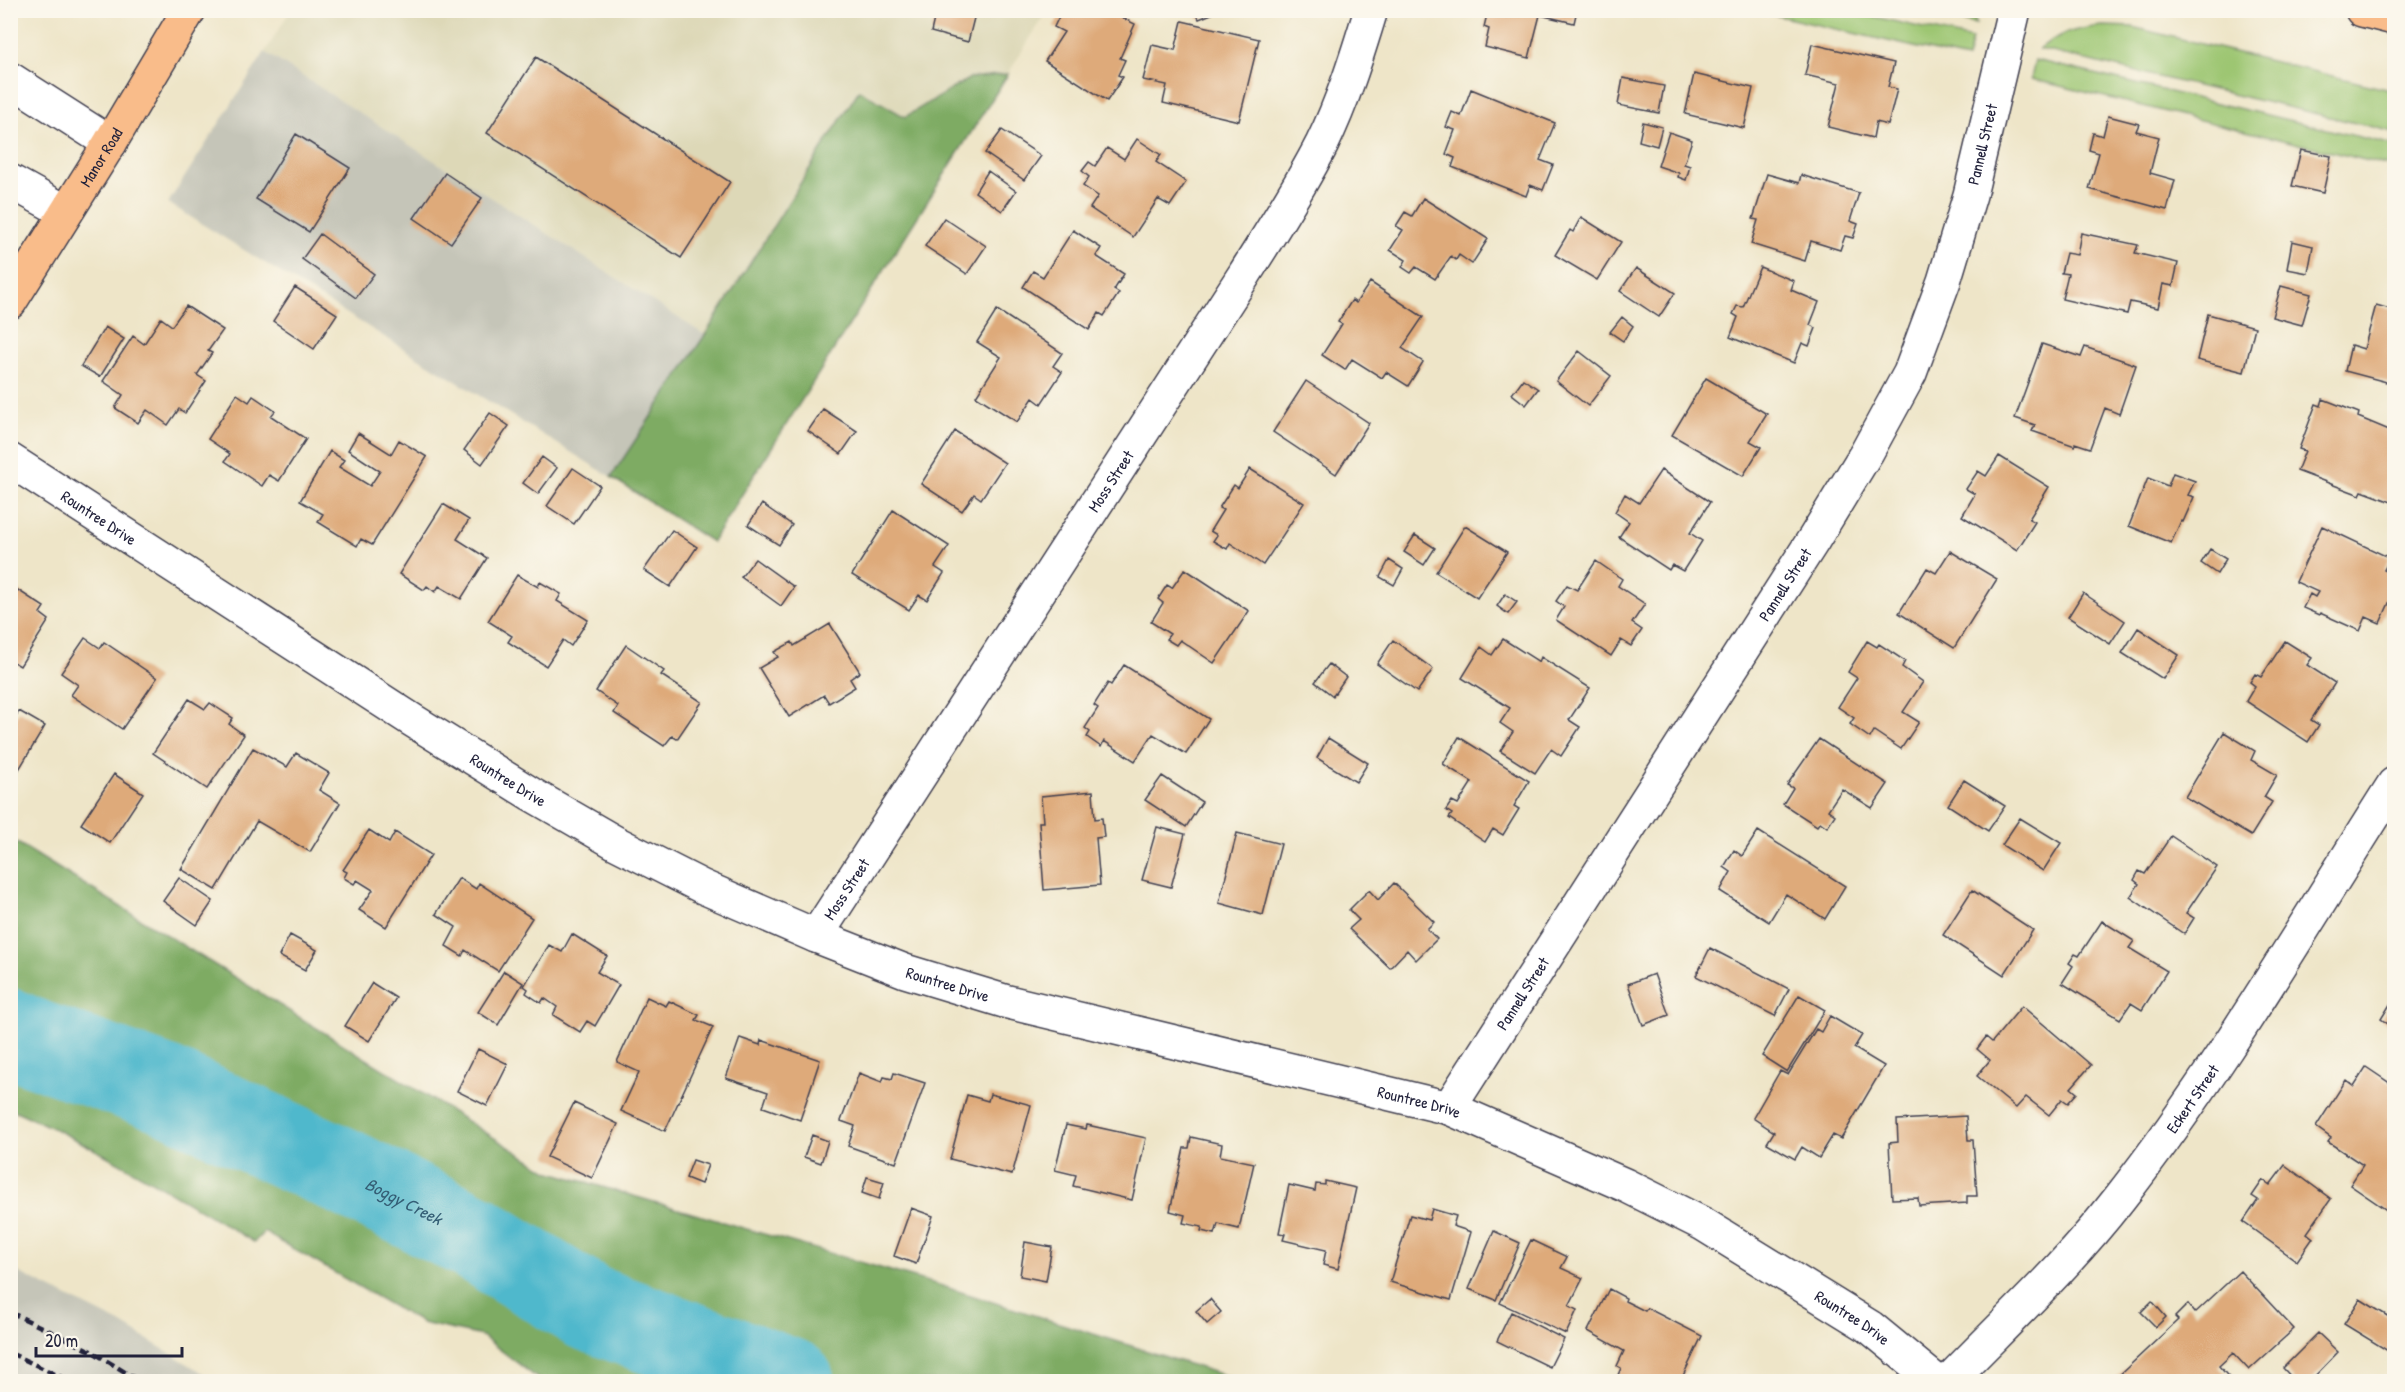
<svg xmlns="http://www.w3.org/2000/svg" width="2405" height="1392" viewBox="0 0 2405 1392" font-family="'Patrick Hand',sans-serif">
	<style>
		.built { fill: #ddd8b7 }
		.industrial { fill: #c5c5b8 }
		.green { fill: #9dc672; stroke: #607456; stroke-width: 1.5 }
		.forest { fill: #7eab64; stroke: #506650; stroke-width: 1.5 }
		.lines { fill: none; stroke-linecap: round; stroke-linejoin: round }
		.river { stroke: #4fb8cc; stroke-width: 87 }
		.building { fill: #deaa7a }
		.minor-casing { stroke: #413f50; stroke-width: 36 }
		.major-casing { stroke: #413f50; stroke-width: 36 }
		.minor { stroke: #fff; stroke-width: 33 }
		.major { stroke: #f9bc8a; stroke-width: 33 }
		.rail { stroke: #22223b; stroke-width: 4.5; stroke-dasharray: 9 4.5; stroke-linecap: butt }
		.labels { text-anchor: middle; stroke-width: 6; stroke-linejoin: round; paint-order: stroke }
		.street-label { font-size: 16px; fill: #22223b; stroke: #fbf7ec }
		.water-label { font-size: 18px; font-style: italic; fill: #345e75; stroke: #fbf7ec }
	</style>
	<rect width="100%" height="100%" fill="#fbf7ec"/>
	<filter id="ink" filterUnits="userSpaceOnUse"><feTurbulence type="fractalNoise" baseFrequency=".0167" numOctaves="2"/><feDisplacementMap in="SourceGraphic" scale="12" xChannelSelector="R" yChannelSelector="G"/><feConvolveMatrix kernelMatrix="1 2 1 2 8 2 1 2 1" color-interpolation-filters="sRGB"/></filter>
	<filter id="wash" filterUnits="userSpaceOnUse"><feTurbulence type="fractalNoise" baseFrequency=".008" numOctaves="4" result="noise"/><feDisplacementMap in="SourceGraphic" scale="24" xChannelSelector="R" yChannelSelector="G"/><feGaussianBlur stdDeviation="1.35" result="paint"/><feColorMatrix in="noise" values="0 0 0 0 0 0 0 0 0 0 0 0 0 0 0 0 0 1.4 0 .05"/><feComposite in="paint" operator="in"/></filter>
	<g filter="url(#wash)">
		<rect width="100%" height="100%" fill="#eee5c8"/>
		<path class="built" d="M290,11h757l-39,63 -38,4 -65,39 -46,-26 -154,244 -440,-283z"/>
		<path class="industrial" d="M265,52l440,283 -94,142 -443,-274z
			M10,1268l110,55 96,58h-205z"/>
		<path class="green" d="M1757,11h92l123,28 -5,20z
			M1917,11h56l3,13z
			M2103,26l29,1 262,64v41l-355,-83c22,-17 37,-20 64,-23z
			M2035,60l359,85v22l-363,-88z"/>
		<path class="forest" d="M1008,74l-296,468 -101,-65 94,-142 154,-245 46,27 65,-39z
			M11,839l537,332 391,114 303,96h-701l-59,-45 -60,-13 -158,-91 -10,10c-79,-47 -159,-97 -243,-133z"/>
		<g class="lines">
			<path class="river" id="s1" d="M10,1032l22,10 130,46 183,84 127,64 117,72 202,74"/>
		</g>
		<g id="blocks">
			<path class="building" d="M936,10h40l-8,32 -37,-10z
				M1062,10h44l29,14 -15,34 5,2 -7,15 5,2 -16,24 -62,-40 19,-29 -10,-5z
				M1488,10h89l-3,13 -34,-8 -11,43 -44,-11 4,-18 -5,-2z
				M1195,11h24l-20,8z
				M1182,21l77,18 -20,82 -76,-18 4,-18 -24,-5 9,-35 23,5z
				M1812,44l82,19 -6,24 9,2 -9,36 -12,-3 -3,16 -45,-11 11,-44 -34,-8z
				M536,57l194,125 -49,76 -194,-125z
				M1694,74l59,14 -9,40 -59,-14z
				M1623,78l41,8 -5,27 -41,-8z
				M1471,89l84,34 -15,37 13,5 -10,25 -13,-5 -4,11 -74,-29 3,-9 -9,-4 9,-24 -9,-3 6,-15 9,4z
				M2108,116l31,8 -3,7 23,6 -9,36 25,7 -8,30 -78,-21 10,-36 -10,-3 4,-17 10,3z
				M1643,122l19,5 -5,19 -18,-5z
				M1002,130l39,26 -17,24 -39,-27z
				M1669,132l23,8 -8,24 6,2 -4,14 -8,-3 1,-4 -21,-7z
				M296,134l54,34 -41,64 -53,-33z
				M1137,139l24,16 -5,7 30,20 -16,24 -12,-7 -25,38 -43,-29 8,-12 -15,-10 6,-9 -7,-6 7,-9 6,4 12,-18 17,11z
				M2301,150l30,6 -8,37 -31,-7z
				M988,171l28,20 -14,20 -27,-19z
				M445,173l37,25 -31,45 -37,-25z
				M1767,174l32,9 2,-8 58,18 -9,28 8,3 -5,14 -8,-2 -5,14 -29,-9 -6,20 -54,-17 7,-24 -5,-1z
				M1423,198l65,41 -16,25 -13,-9 -3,5 -5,-4 -16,23 -19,-12 -5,6 -9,-6 4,-7 -16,-10 13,-20 -7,-4 9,-14 7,4z
				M1581,217l40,25 -24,38 -42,-25 15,-25 3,2z
				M944,218l42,28 -19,28 -42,-28z
				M1073,230l28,18 -5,8 28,18 -10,16 5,3 -15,23 -5,-3 -10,17 -66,-43 10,-16 10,6z
				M2081,233l57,12 -3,8 43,10 -5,23 -10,-2 -5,24 -28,-6 -3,12 -65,-15 6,-25 -7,-1 5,-20 11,2z
				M320,234l54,40 -18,24 -54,-39z
				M2292,241l21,5 -5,27 -21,-4z
				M1760,267l34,14 -3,9 28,12 -9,23 6,3 -7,18 -7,-3 -8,20 -64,-26 8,-20 -5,-3 4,-8 6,1z
				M1636,268l39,25 -16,24 -39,-26z
				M1370,282l53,35 -21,31 21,14 -15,24 -22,-14 -4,6 -30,-19 -7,11 -23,-15 20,-31 -4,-2 14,-22 4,3z
				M2281,286l30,8 -9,31 -30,-8z
				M295,287l42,27 -23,35 -41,-28z
				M2376,305l18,5v74l-49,-13 6,-26 13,4z
				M186,306l37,24 -15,21 4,2 -15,22 9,6 -21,32 -6,-4 -11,16 -21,-15 -9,13 -23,-15 8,-13 -20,-14 30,-45 11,8 17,-26 11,8z
				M997,310l65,43 -9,13 9,6 -21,32 -8,-6 -16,24 -41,-26 25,-39 -24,-15z
				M2208,314l47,13 -11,45 -47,-12z
				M1622,317l11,9 -10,15 -13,-9z
				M105,327l19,12 -24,38 -19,-11z
				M2042,344l39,13 4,-10 51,18 -17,49 -14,-6 -15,40 -15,-5v3l-43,-15 3,-6 -20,-7z
				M1579,351l32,25 -23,30 -32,-25z
				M1706,378l61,36 -17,27 11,6 -18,29 -71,-41z
				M1523,379l15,10 -12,16 -14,-11z
				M1306,381l63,42 -33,51 -63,-42z
				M237,394l12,8 4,-6 22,15 -4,5 35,23 -27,42 -10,-6 -7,11 -37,-25 5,-7 -22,-15z
				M2323,399l36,14 -1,4 36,15v71l-32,-12 -2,4 -63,-24 8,-20 -6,-2 17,-45 5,2z
				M823,409l34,22 -16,23 -33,-23z
				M490,413l19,13 -27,38 -18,-14z
				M955,431l50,32 -24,36 -7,-5 -12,17 -41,-27z
				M358,433l33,21 8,-14 28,17 -55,88 -11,-6 -4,7 -39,-24 5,-8 -23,-13 30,-50 14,9 -5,7 31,19 10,-15 -32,-21z
				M1999,456l50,31 -20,32 6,3 -18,28 -55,-34 13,-22 -9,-5 12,-18 8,5z
				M542,457l15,11 -19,26 -15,-11z
				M573,468l27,18 -26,38 -27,-18z
				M1250,469l54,34 -41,62 -33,-22 -3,6 -14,-8 4,-6 -7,-4 13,-21 -4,-2 15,-23 4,3z
				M1661,470l49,32 -20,31 12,8 -19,30 -11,-6 -3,5 -50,-33 10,-15 -14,-10 10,-18 14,9z
				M2173,473l22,8 -7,14 6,2 -11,25 -2,-1 -10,22 -42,-17 19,-48 20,8z
				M443,504l26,16 -12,19 30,19 -26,41 -22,-13 -4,6 -8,-6 -3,4 -25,-16z
				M762,504l30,21 -13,20 -31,-20z
				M893,510l56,36 -14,21 9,6 -17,27 -8,-5 -10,15 -57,-35z
				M1465,526l42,26 -30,46 -41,-26z
				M2322,526l68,32 -6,12 10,5v17l-14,31 -14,-6 -6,14 -40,-18 -1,2 -16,-7 7,-14 5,3 3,-5 -22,-10z
				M672,530l25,17 -27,40 -26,-17z
				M1415,535l20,13 -11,17 -20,-13z
				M2210,549l16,10 -9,15 -16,-11z
				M1950,551l47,28 -43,69 -55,-35 28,-45 9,5z
				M755,559l39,28 -13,19 -40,-29z
				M1389,560l14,9 -9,16 -14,-8z
				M1596,561l26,18 -4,7 27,18 -13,19 10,7 -11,16 -10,-6 -10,16 -55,-36 8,-13 -8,-6 11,-16 10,5z
				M1185,569l64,42 -35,52 -34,-23 -4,5 -10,-6 4,-5 -19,-12 12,-19 -5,-4 9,-14 5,3z
				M517,575l21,12 2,-5 21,12 -4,7 31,19 -17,26 -8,-6 -17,26 -38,-24 4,-6 -24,-15z
				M10,585l34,22 -4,6 9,7 -29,46 -10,-6z
				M2083,593l42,28 -15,23 -42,-27z
				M1505,594l12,8 -9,12 -11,-8z
				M830,624l30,48 -10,7 5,8 -26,16 -5,-8 -35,22 -30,-49 19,-11 -4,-5 18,-10 2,4z
				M2138,628l41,27 -16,24 -41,-26z
				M85,638l15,10 4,-6 53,36 -35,51 -51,-34 7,-10 -17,-12z
				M1503,639l36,23 2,-5 49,31 -21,32 11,7 -19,29 -10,-7 -16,24 -35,-22 13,-19 -13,-9 10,-15 -48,-30 19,-31 11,8z
				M1393,640l40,29 -16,23 -40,-28z
				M1867,641l10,6 2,-3 26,17 -3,6 21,15 -20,30 16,10 -18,27 -27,-18 -4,7 -20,-14 4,-6 -16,-11 19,-29 -9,-6z
				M2285,641l27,17 -5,7 28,18 -24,37 8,5 -11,17 -62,-41 9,-15 -5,-4 5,-8 6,3z
				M626,645l38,26 -3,4 41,27 -25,37 -5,-3 -8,10 -50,-33 4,-7 -22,-15z
				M1329,664l17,13 -13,19 -18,-14z
				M1124,665l85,54 -23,35 -33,-20 -18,27 -31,-20 -3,6 -14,-10 3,-5 -5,-4 13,-20 -4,-3 14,-22 3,2z
				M189,699l16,10 5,-6 6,4 17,11 -4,6 15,11 -37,54 -54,-36z
				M19,711l26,15 -27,45 -8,-5v-40z
				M2224,732l31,19 -4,9 26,15 -13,22 8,5 -21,34 -66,-39z
				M1459,737l70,44 -15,25 5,3 -16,26 -10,-6 -8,13 -36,-24 3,-4 -6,-4 6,-9 6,3 14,-22 -29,-18z
				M1328,738l40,25 -12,19 -39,-24z
				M1819,739l69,45 -16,24 -30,-19 -14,21 7,5 -8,12 -7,-5 -3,4 -34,-22 10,-16 -6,-3z
				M253,748l34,19 9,-14 33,20 -10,17 21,13 -30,49 -53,-31 -41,69 -35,-21z
				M114,774l29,19 -33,50 -29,-19z
				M1162,776l40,26 -16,25 -41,-27z
				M1964,780l41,26 -17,25 -40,-26z
				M1093,791l2,28 7,-1 2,19 -8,1 4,47 -56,5 -5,-68h4l-2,-26z
				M2020,818l41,25 -18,28 -41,-26z
				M1157,827l28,7 -14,53 -29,-7z
				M369,830l20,13 6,-11 36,23 -45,72 -27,-17 14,-20 -16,-10 -3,4 -10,-6 3,-6 -4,-2z
				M1758,831l87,55 -20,33 -39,-25 -17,28 -49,-31 11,-19 -7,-5 10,-17 8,6z
				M1237,833l44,11 -18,71 -44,-12z
				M2171,836l46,31 -31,46 8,5 -10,16 -54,-37 9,-13 -5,-4 5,-9 6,3z
				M179,878l34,23 -16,24 -34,-24z
				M459,878l17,11 3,-6 53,35 -34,53 -33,-21 -3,6 -16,-10 10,-19 -20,-13z
				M1394,883l40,39 -7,7 10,10 -21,21 -9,-10 -17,18 -41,-39 10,-9 -10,-10 20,-20 9,10z
				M1972,890l61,40 -29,45 -61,-40z
				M2102,921l32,20 -5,7 38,23 -25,39 -11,-7 -11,16 -58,-36 11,-17 -4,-3 6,-9 4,2z
				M572,934l35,22 -10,16 22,13 -24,41 -8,-5 -7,11 -27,-17 4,-8 -13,-9 -3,5 -15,-10 2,-4 -4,-3 25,-41 13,7z
				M290,935l27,15 -12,20 -26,-14z
				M1710,948l79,41 -14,27 -79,-40z
				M504,971l19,12 -25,42 -20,-13z
				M1654,974l15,41 -26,10 -15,-41z
				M372,983l24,15 -27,43 -24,-15z
				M1799,995l26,15 -38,62 -25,-16z
				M647,997l19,9 3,-5 30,14 -3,5 17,7 -48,104 -44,-20 18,-39 -22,-10z
				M2394,998v30l-13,-9z
				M2022,1006l69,59 -20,23 6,5 -9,10 -6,-4 -13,16 -23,-18 -10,11 -39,-32 13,-16 -13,-11 9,-12 6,5z
				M1830,1016l32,19 -8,13 30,18 -43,73 -8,-4 -14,23 -17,-11 -7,12 -28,-16 7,-11 -21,-14 27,-47 8,4 28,-46 5,3z
				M740,1038l20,7 1,-5 59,20 -20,60 -37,-13 5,-15 -42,-14z
				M478,1049l30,15 -21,42 -30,-15z
				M2366,1067l28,19v129l-44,-30 13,-20 -35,-23 3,-4 -15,-11 30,-47 8,6z
				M859,1073l23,9 2,-5 8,2 2,-6 31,10 -29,80 -48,-17 7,-20 -14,-5z
				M990,1094l41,11 -19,70 -62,-16 17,-64 21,6z
				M574,1103l44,21 -26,54 -45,-21z
				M1966,1116l2,24h5l4,56h-10v7l-48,3 -1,-8 -26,1 -3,-56 9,-1 -1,-22z
				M1066,1125l20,4 1,-4 59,13 -14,62 -59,-14 3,-11 -21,-5z
				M812,1135l16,6 -7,22 -17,-6z
				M1191,1137l31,7 -2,12 34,7 -15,66 -21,-5 -3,10 -14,-3 1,-4 -19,-4 2,-8 -15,-4 14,-63h5z
				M693,1160l15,5 -7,19 -15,-6z
				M2285,1165l46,34 -24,34 6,5 -16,23 -54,-39 15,-22 -6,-4 11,-16 7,5z
				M867,1177l17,5 -5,17 -17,-6z
				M1325,1181l31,7 -18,81 -15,-4 3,-15 -43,-10 2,-6 -6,-1 10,-48 26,6 1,-7 9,1z
				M911,1208l22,8 -17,48 -22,-8z
				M1432,1209l24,7 -3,10 18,6 -20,68 -61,-18 20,-67 19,5z
				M1494,1231l26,12 -24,57 -27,-11z
				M1531,1240l36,17 -6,11 22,10 -14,28 8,4 -11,24 -66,-31z
				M1025,1242l27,5 -6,34 -26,-5z
				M2240,1271l54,58 -45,41 -16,-17 -14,13 14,16h-121l66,-62 -3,-3 13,-13 7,9z
				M1609,1289l17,9 -1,3 20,10 2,-3 55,28 -22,46h-65l6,-14 -4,-2 7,-15 -36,-20z
				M1210,1299l11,13 -14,12 -11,-13z
				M2360,1299l34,21v20l-6,11 -44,-27z
				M2152,1301l14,16 -10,10 -15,-15z
				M1511,1312l53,27 -14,28 -53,-26z
				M2318,1333l20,19 -29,30h-13l-13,-14z
				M1736,1376l10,6h-14z"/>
		</g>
	</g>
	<g filter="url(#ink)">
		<use href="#blocks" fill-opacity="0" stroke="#413f50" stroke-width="1.5"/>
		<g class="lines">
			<g class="minor-casing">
				<g id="minor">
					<path d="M10,79l100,64"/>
					<path d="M10,181l56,31"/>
					<path id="s2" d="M10,460l402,260 119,74 85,49 87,44 113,49 89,35 99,30 445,107 176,77 78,39 167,103 67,55"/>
					<path id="s3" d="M816,936l428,-661c27,-43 55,-86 78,-131 21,-43 35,-88 49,-134"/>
					<path id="s4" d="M1449,1108l365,-569 53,-87 43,-79 34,-92 26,-86 44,-185"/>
					<path id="s5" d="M1948,1382c58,-60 120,-117 171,-183 102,-130 186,-276 275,-415"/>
				</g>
			</g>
			<g class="major-casing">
				<g id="major">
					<path d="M2362,10l32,8"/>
					<path id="s6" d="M10,302l100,-159 79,-133"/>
				</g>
			</g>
			<use href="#minor" class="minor"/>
			<use href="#major" class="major"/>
			<path class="rail" d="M10,1312l81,39 50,31
				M10,1353l62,29"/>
		</g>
	</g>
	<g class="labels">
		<g class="street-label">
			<text dy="6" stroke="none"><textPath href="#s4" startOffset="1108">Pannell Street</textPath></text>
			<text dy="6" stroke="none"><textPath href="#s6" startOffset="171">Manor Road</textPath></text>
			<text dy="6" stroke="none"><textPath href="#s3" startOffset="542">Moss Street</textPath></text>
			<text dy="6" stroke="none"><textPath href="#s2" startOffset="106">Rountree Drive</textPath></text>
			<text dy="6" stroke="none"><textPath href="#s4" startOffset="622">Pannell Street</textPath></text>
			<text dy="6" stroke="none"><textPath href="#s2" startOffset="592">Rountree Drive</textPath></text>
			<text dy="6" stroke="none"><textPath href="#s3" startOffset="56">Moss Street</textPath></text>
			<text dy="6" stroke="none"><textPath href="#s2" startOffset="1078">Rountree Drive</textPath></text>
			<text dy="6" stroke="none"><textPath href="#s4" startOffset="136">Pannell Street</textPath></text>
			<text dy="6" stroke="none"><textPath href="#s5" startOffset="375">Eckert Street</textPath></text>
			<text dy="6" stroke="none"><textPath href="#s2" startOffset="1564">Rountree Drive</textPath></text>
			<text dy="6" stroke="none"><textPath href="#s2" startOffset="2050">Rountree Drive</textPath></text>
		</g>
		<g class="water-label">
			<text dy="6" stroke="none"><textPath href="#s1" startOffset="429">Boggy Creek</textPath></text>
		</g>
	</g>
	<rect width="2405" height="1392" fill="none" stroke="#fbf7ec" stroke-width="36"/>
	<path d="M36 1347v9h146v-9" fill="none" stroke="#22223b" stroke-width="3"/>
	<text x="45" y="1347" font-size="18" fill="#22223b" stroke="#fbf7ec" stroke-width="4.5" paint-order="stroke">20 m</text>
</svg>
